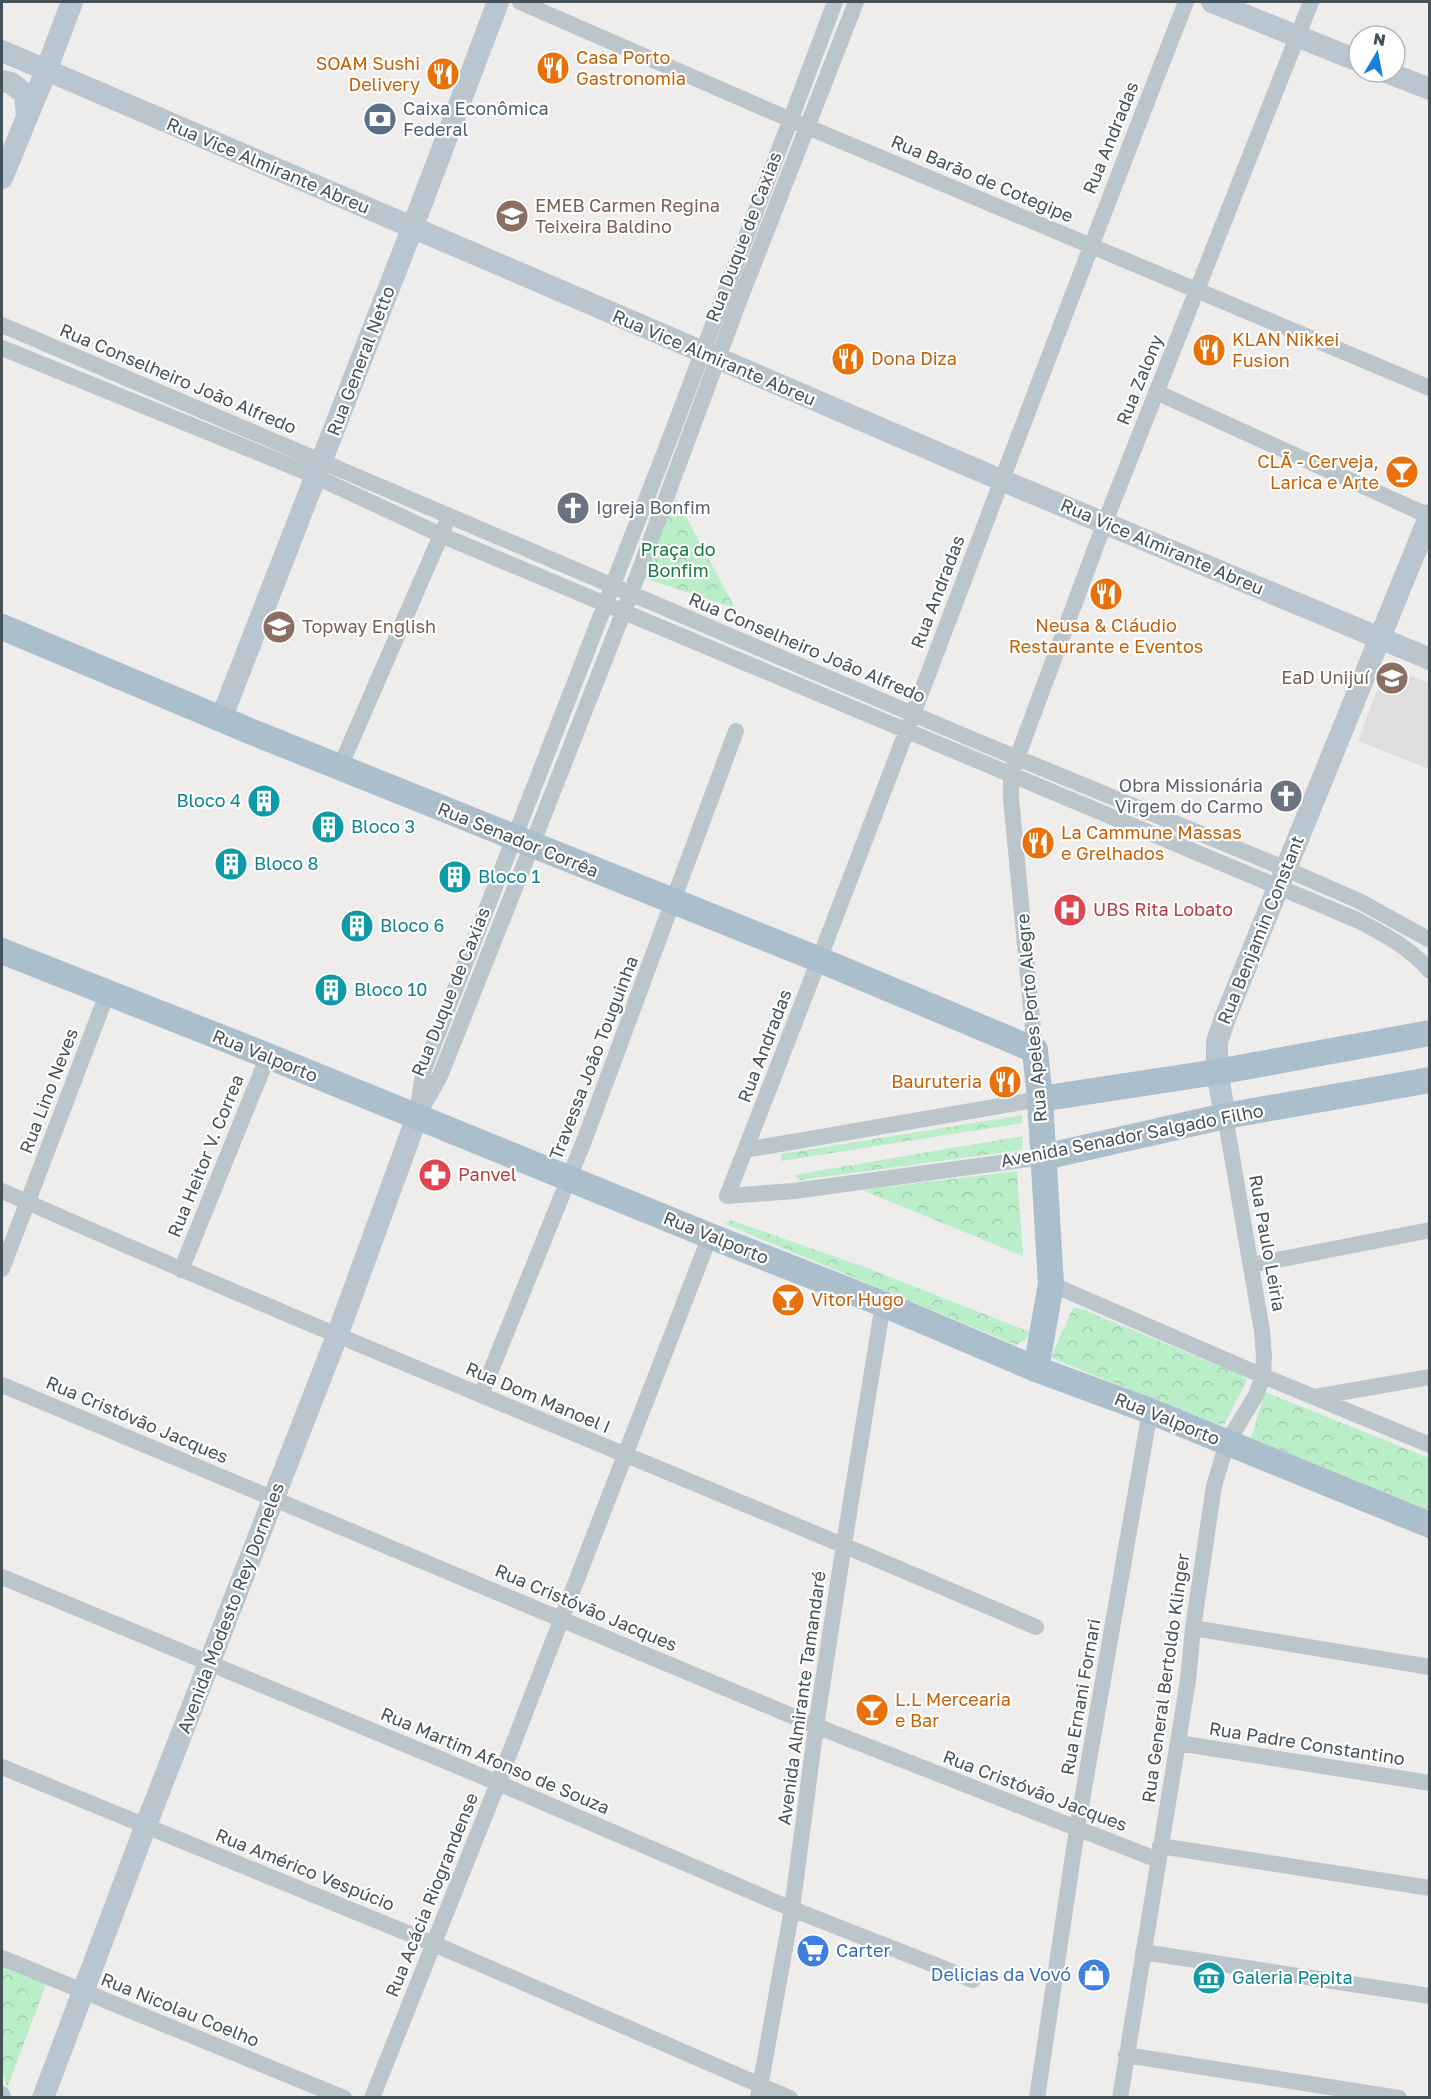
<svg xmlns="http://www.w3.org/2000/svg" width="1431" height="2099" viewBox="0 0 1431 2099" font-family="'Golos Text',sans-serif">
	<style>
		.education { fill: #e0ddde }
		.forest { fill: url(#forest-crowns) }
		.lines { fill: none; stroke-linecap: round; stroke-linejoin: round }
		.street { stroke: #bac5cc; stroke-width: 16 }
		.secondary { stroke: #b9c6d0; stroke-width: 22 }
		.primary { stroke: #abbecb; stroke-width: 26 }
		.labels { text-anchor: middle; stroke-width: 4.5; stroke-linejoin: round; paint-order: stroke }
		.food-label { font-size: 18px; fill: #c56008; stroke: #fff; text-anchor: start }
		.service-label { font-size: 18px; fill: #4e5e75; stroke: #fff; text-anchor: start }
		.street-label { font-size: 18px; fill: #455159; stroke: #fff }
		.education-label { font-size: 18px; fill: #785e54; stroke: #fff; text-anchor: start }
		.worship-label { font-size: 18px; fill: #5b616d; stroke: #fff; text-anchor: start }
		.park-label { font-size: 18px; fill: #177940; stroke: #fff }
		.culture-label { font-size: 18px; fill: #0d838f; stroke: #fff; text-anchor: start }
		.health-label { font-size: 18px; fill: #be3a42; stroke: #fff; text-anchor: start }
		.shop-label { font-size: 18px; fill: #366cbe; stroke: #fff; text-anchor: start }
	</style>
	<defs>
		<pattern id="forest-crowns" width="20" height="18" patternUnits="userSpaceOnUse" patternTransform="scale(1.5)"><rect width="20" height="18" fill="#b9eec9"/><path d="M2 6a3 3 0 1 1 6 0M12 15a3 3 0 1 1 6 0" fill="none" stroke="#a0ceaf"/></pattern>
	</defs>
	<rect width="100%" height="100%" fill="#efecec"/>
	<path class="education" d="M1386,666l43,17v86l-71,-28z"/>
	<path class="forest" d="M676,498l59,110 -94,-31z
		M1022,1115v8l-241,38v-7z
		M1023,1136l-1,14 -222,30 -6,-5z
		M1017,1171l6,85 -161,-66z
		M731,1220l136,48 163,64 -5,8 -9,5 -291,-121z
		M1073,1308l9,1 159,66 6,5 -23,45 -9,-2 -159,-63 -5,-4z
		M1265,1392l164,66v52l-178,-72z
		M2,1962l45,20 -40,106 -5,-21z"/>
	<g class="lines">
		<path class="street" d="M520,2l271,118 639,268
			M2,325l972,415 312,129 73,32 71,39
			M2,348l306,125 133,62 916,385c27,14 53,28 73,51
			M1156,392l273,124
			M340,767l105,-241
			M1035,1050l-24,-252v-24l94,-252 206,-520
			M418,1106l6,-37 243,-623 168,-444
			M417,1117l23,-41 92,-231 99,-252 107,-289 118,-302
			M745,1150l295,-51
			M1044,1157l-250,34 -67,5c157,-397 303,-798 459,-1194
			M2,1191c342,152 691,288 1034,436
			M1251,1265l179,-35
			M2,1269l105,-275
			M181,1270l87,-214
			M1051,1284l212,92 167,69
			M2,1385l814,341 342,134
			M481,1395l103,-254 152,-410
			M1315,1397l115,-20
			M2,1577l496,206 294,126 181,71
			M1193,1628l237,39
			M1178,1743l252,40
			M2,1767l432,177 356,154
			M1160,1846l270,42
			M1143,1952l287,44
			M2,1958l342,140
			M1126,2055l273,43
			M2,2094l1,4
			M372,2098l126,-315 212,-547
			M758,2098l34,-189 24,-183 28,-182 39,-240
			M1037,2098l40,-269 73,-418
			M1120,2098l68,-418 5,-52 21,-142 13,-43 29,-48 7,-19 1,-20 -2,-25 -37,-215"/>
		<path class="secondary" d="M1212,2l147,59
			M2,51l999,429 429,179
			M1386,72l44,17
			M2,81l9,2 14,11 2,21
			M2,178l44,-107 26,-69
			M221,719l191,-490 86,-227
			M1225,1116l-8,-44v-30l8,-24 205,-503
			M43,2098l103,-273 191,-489 80,-219"/>
		<path class="primary" d="M2,627l250,105 568,228 215,90 5,49 11,185 -15,85
			M2,951l266,105 442,180 173,68 153,65 114,42 280,114
			M1040,1099l177,-27 213,-39
			M1044,1157l181,-41 205,-36"/>
	</g>
	<defs>
		<g id="restaurant-disc" transform="scale(1.725)"><circle r="9.5" fill="#e8710a" stroke="#fff"/><path d="M-5-6h1v4h1v-4h1v4h1v-4h1v5L-1.5 .5V6h-2V.5L-5-1ZM5-6V6H3V1.5H1.5Q1.5-4 5-6Z" fill="#fff"/></g>
		<g id="bank-disc" transform="scale(1.725)"><circle r="9.5" fill="#5c6f8a" stroke="#fff"/><path d="M-6-4H6V4H-6ZM0-2.3a2.3 2.3 0 1 0 0 4.6a2.3 2.3 0 1 0 0-4.6Z" fill="#fff"/></g>
		<g id="university-disc" transform="scale(1.725)"><circle r="9.5" fill="#8d6e63" stroke="#fff"/><path d="M0-5L7-2L0 1L-7-2ZM-4 1L0 2.5L4 1V4Q0 6-4 4Z" fill="#fff"/></g>
		<g id="bar-disc" transform="scale(1.725)"><circle r="9.5" fill="#e8710a" stroke="#fff"/><path d="M-6-5H6L.8 .8V4.5H3.5V6h-7V4.5H-.8V.8Z" fill="#fff"/></g>
		<g id="church-disc" transform="scale(1.725)"><circle r="9.5" fill="#6b7280" stroke="#fff"/><path d="M-1.2-6h2.4v3.5h3.3v2.4h-3.3V6h-2.4V-.1h-3.3v-2.4h3.3Z" fill="#fff"/></g>
		<g id="building-disc" transform="scale(1.725)"><circle r="9.5" fill="#0f9aa8" stroke="#fff"/><path d="M-4-6H4V6H1V3H-1V6H-4ZM-2.5-4.3h1.7v1.8h-1.7ZM.8-4.3h1.7v1.8H.8ZM-2.5-1h1.7V.8h-1.7ZM.8-1h1.7V.8H.8Z" fill="#fff"/></g>
		<g id="hospital-disc" transform="scale(1.725)"><circle r="9.5" fill="#e0444e" stroke="#fff"/><path d="M-5-5h3v3.5h4V-5h3V5h-3V1.5h-4V5h-3Z" fill="#fff"/></g>
		<g id="pharmacy-disc" transform="scale(1.725)"><circle r="9.5" fill="#e0444e" stroke="#fff"/><path d="M-2-6h4v4h4v4h-4v4h-4v-4h-4v-4h4Z" fill="#fff"/></g>
		<g id="supermarket-disc" transform="scale(1.725)"><circle r="9.5" fill="#3f7fe0" stroke="#fff"/><path d="M-6-5.5h2.5l.6 2H6L4.5 2H-2.5L-4.4-4H-6ZM-1.5 3.2a1.3 1.3 0 1 0 .1 0ZM3 3.2a1.3 1.3 0 1 0 .1 0Z" fill="#fff"/></g>
		<g id="shop-disc" transform="scale(1.725)"><circle r="9.5" fill="#3f7fe0" stroke="#fff"/><path d="M-5-2.5h2.3a2.7 3.5 0 0 1 5.4 0H5L5.5 6h-11ZM-1.5-2.5h3a1.5 2.3 0 0 0-3 0Z" fill="#fff"/></g>
		<g id="museum-disc" transform="scale(1.725)"><circle r="9.5" fill="#0f9aa8" stroke="#fff"/><path d="M0-6L6-3V-2H-6V-3ZM-5-1h2V3h-2ZM-1-1h2V3h-2ZM3-1h2V3H3ZM-6 4H6V6H-6Z" fill="#fff"/></g>
	</defs>
	<g fill-rule="evenodd">
		<use href="#restaurant-disc" x="553" y="68"/>
		<use href="#restaurant-disc" x="443" y="74"/>
		<use href="#bank-disc" x="380" y="119"/>
		<use href="#university-disc" x="512" y="216"/>
		<use href="#restaurant-disc" x="1209" y="350"/>
		<use href="#restaurant-disc" x="848" y="359"/>
		<use href="#bar-disc" x="1402" y="472"/>
		<use href="#church-disc" x="573" y="508"/>
		<use href="#restaurant-disc" x="1106" y="594"/>
		<use href="#university-disc" x="279" y="627"/>
		<use href="#university-disc" x="1392" y="678"/>
		<use href="#church-disc" x="1286" y="796"/>
		<use href="#building-disc" x="264" y="801"/>
		<use href="#building-disc" x="328" y="827"/>
		<use href="#restaurant-disc" x="1038" y="843"/>
		<use href="#building-disc" x="231" y="864"/>
		<use href="#building-disc" x="455" y="877"/>
		<use href="#hospital-disc" x="1070" y="910"/>
		<use href="#building-disc" x="357" y="926"/>
		<use href="#building-disc" x="331" y="990"/>
		<use href="#restaurant-disc" x="1005" y="1082"/>
		<use href="#pharmacy-disc" x="435" y="1175"/>
		<use href="#bar-disc" x="788" y="1300"/>
		<use href="#bar-disc" x="872" y="1710"/>
		<use href="#supermarket-disc" x="813" y="1951"/>
		<use href="#shop-disc" x="1094" y="1975"/>
		<use href="#museum-disc" x="1209" y="1978"/>
	</g>
	<g class="labels">
		<g class="food-label">
			<text x="576" y="64">Casa Porto<tspan x="576" dy="21">Gastronomia</tspan></text>
			<text x="420" y="70" text-anchor="end">SOAM Sushi<tspan x="420" dy="21">Delivery</tspan></text>
			<text x="1232" y="346">KLAN Nikkei<tspan x="1232" dy="21">Fusion</tspan></text>
			<text x="871" y="365">Dona Diza</text>
			<text x="1379" y="468" text-anchor="end">CLÃ - Cerveja,<tspan x="1379" dy="21">Larica e Arte</tspan></text>
			<text x="1106" y="632" text-anchor="middle">Neusa &amp; Cláudio<tspan x="1106" dy="21">Restaurante e Eventos</tspan></text>
			<text x="1061" y="839">La Cammune Massas<tspan x="1061" dy="21">e Grelhados</tspan></text>
			<text x="982" y="1088" text-anchor="end">Bauruteria</text>
			<text x="811" y="1306">Vitor Hugo</text>
			<text x="895" y="1706">L.L Mercearia<tspan x="895" dy="21">e Bar</tspan></text>
		</g>
		<g class="service-label">
			<text x="403" y="115">Caixa Econômica<tspan x="403" dy="21">Federal</tspan></text>
		</g>
		<g class="street-label">
			<text transform="translate(1111 138) rotate(-68)" y="6">Rua Andradas</text>
			<text transform="translate(268 166) rotate(23)" y="6">Rua Vice Almirante Abreu</text>
			<text transform="translate(982 179) rotate(23)" y="6">Rua Barão de Cotegipe</text>
			<text transform="translate(744 237) rotate(-69)" y="6">Rua Duque de Caxias</text>
			<text transform="translate(714 358) rotate(23)" y="6">Rua Vice Almirante Abreu</text>
			<text transform="translate(361 361) rotate(-69)" y="6">Rua General Netto</text>
			<text transform="translate(178 379) rotate(23)" y="6">Rua Conselheiro João Alfredo</text>
			<text transform="translate(1140 380) rotate(-68)" y="6">Rua Zalony</text>
			<text transform="translate(1162 547) rotate(23)" y="6">Rua Vice Almirante Abreu</text>
			<text transform="translate(938 592) rotate(-69)" y="6">Rua Andradas</text>
			<text transform="translate(807 648) rotate(23)" y="6">Rua Conselheiro João Alfredo</text>
			<text transform="translate(518 840) rotate(22)" y="6">Rua Senador Corrêa</text>
			<text transform="translate(1261 930) rotate(-68)" y="6">Rua Benjamin Constant</text>
			<text transform="translate(451 992) rotate(-68)" y="6">Rua Duque de Caxias</text>
			<text transform="translate(1032 1018) rotate(-95)" y="6">Rua Apeles Porto Alegre</text>
			<text transform="translate(765 1046) rotate(-69)" y="6">Rua Andradas</text>
			<text transform="translate(265 1056) rotate(22)" y="6">Rua Valporto</text>
			<text transform="translate(594 1058) rotate(-69)" y="6">Travessa João Touguinha</text>
			<text transform="translate(49 1091) rotate(-69)" y="6">Rua Lino Neves</text>
			<text transform="translate(1132 1136) rotate(-11)" y="6">Avenida Senador Salgado Filho</text>
			<text transform="translate(206 1156) rotate(-68)" y="6">Rua Heitor V. Correa</text>
			<text transform="translate(716 1238) rotate(22)" y="6">Rua Valporto</text>
			<text transform="translate(1267 1243) rotate(80)" y="6">Rua Paulo Leiria</text>
			<text transform="translate(538 1398) rotate(23)" y="6">Rua Dom Manoel I</text>
			<text transform="translate(1167 1419) rotate(22)" y="6">Rua Valporto</text>
			<text transform="translate(137 1420) rotate(23)" y="6">Rua Cristóvão Jacques</text>
			<text transform="translate(231 1608) rotate(-69)" y="6">Avenida Modesto Rey Dorneles</text>
			<text transform="translate(586 1608) rotate(23)" y="6">Rua Cristóvão Jacques</text>
			<text transform="translate(1166 1678) rotate(-82)" y="6">Rua General Bertoldo Klinger</text>
			<text transform="translate(1081 1697) rotate(-80)" y="6">Rua Ernani Fornari</text>
			<text transform="translate(802 1698) rotate(-82)" y="6">Avenida Almirante Tamandaré</text>
			<text transform="translate(1307 1744) rotate(9)" y="6">Rua Padre Constantino</text>
			<text transform="translate(495 1761) rotate(23)" y="6">Rua Martim Afonso de Souza</text>
			<text transform="translate(1035 1791) rotate(21)" y="6">Rua Cristóvão Jacques</text>
			<text transform="translate(305 1870) rotate(22)" y="6">Rua Américo Vespúcio</text>
			<text transform="translate(432 1895) rotate(-68)" y="6">Rua Acácia Riograndense</text>
			<text transform="translate(180 2010) rotate(22)" y="6">Rua Nicolau Coelho</text>
		</g>
		<g class="education-label">
			<text x="535" y="212">EMEB Carmen Regina<tspan x="535" dy="21">Teixeira Baldino</tspan></text>
			<text x="302" y="633">Topway English</text>
			<text x="1369" y="684" text-anchor="end">EaD Unijuí</text>
		</g>
		<g class="worship-label">
			<text x="596" y="514">Igreja Bonfim</text>
			<text x="1263" y="792" text-anchor="end">Obra Missionária<tspan x="1263" dy="21">Virgem do Carmo</tspan></text>
		</g>
		<g class="park-label">
			<text x="678" y="556">Praça do<tspan x="678" dy="21">Bonfim</tspan></text>
		</g>
		<g class="culture-label">
			<text x="241" y="807" text-anchor="end">Bloco 4</text>
			<text x="351" y="833">Bloco 3</text>
			<text x="254" y="870">Bloco 8</text>
			<text x="478" y="883">Bloco 1</text>
			<text x="380" y="932">Bloco 6</text>
			<text x="354" y="996">Bloco 10</text>
			<text x="1232" y="1984">Galeria Pepita</text>
		</g>
		<g class="health-label">
			<text x="1093" y="916">UBS Rita Lobato</text>
			<text x="458" y="1181">Panvel</text>
		</g>
		<g class="shop-label">
			<text x="836" y="1957">Carter</text>
			<text x="1071" y="1981" text-anchor="end">Delicias da Vovó</text>
		</g>
	</g>
	<rect width="1431" height="2099" fill="none" stroke="#455159" stroke-width="6"/>
	<g transform="translate(1377 54) rotate(10)"><circle r="28" fill="#ffffff" stroke="#b5b9bd" stroke-width="1.5"/>
	<path d="M0-4.5L10 22L0 15L-10 22Z" fill="#1a7edb"/>
	<text y="-9" font-size="16" font-weight="bold" text-anchor="middle" fill="#455159">N</text>
	</g>
</svg>
